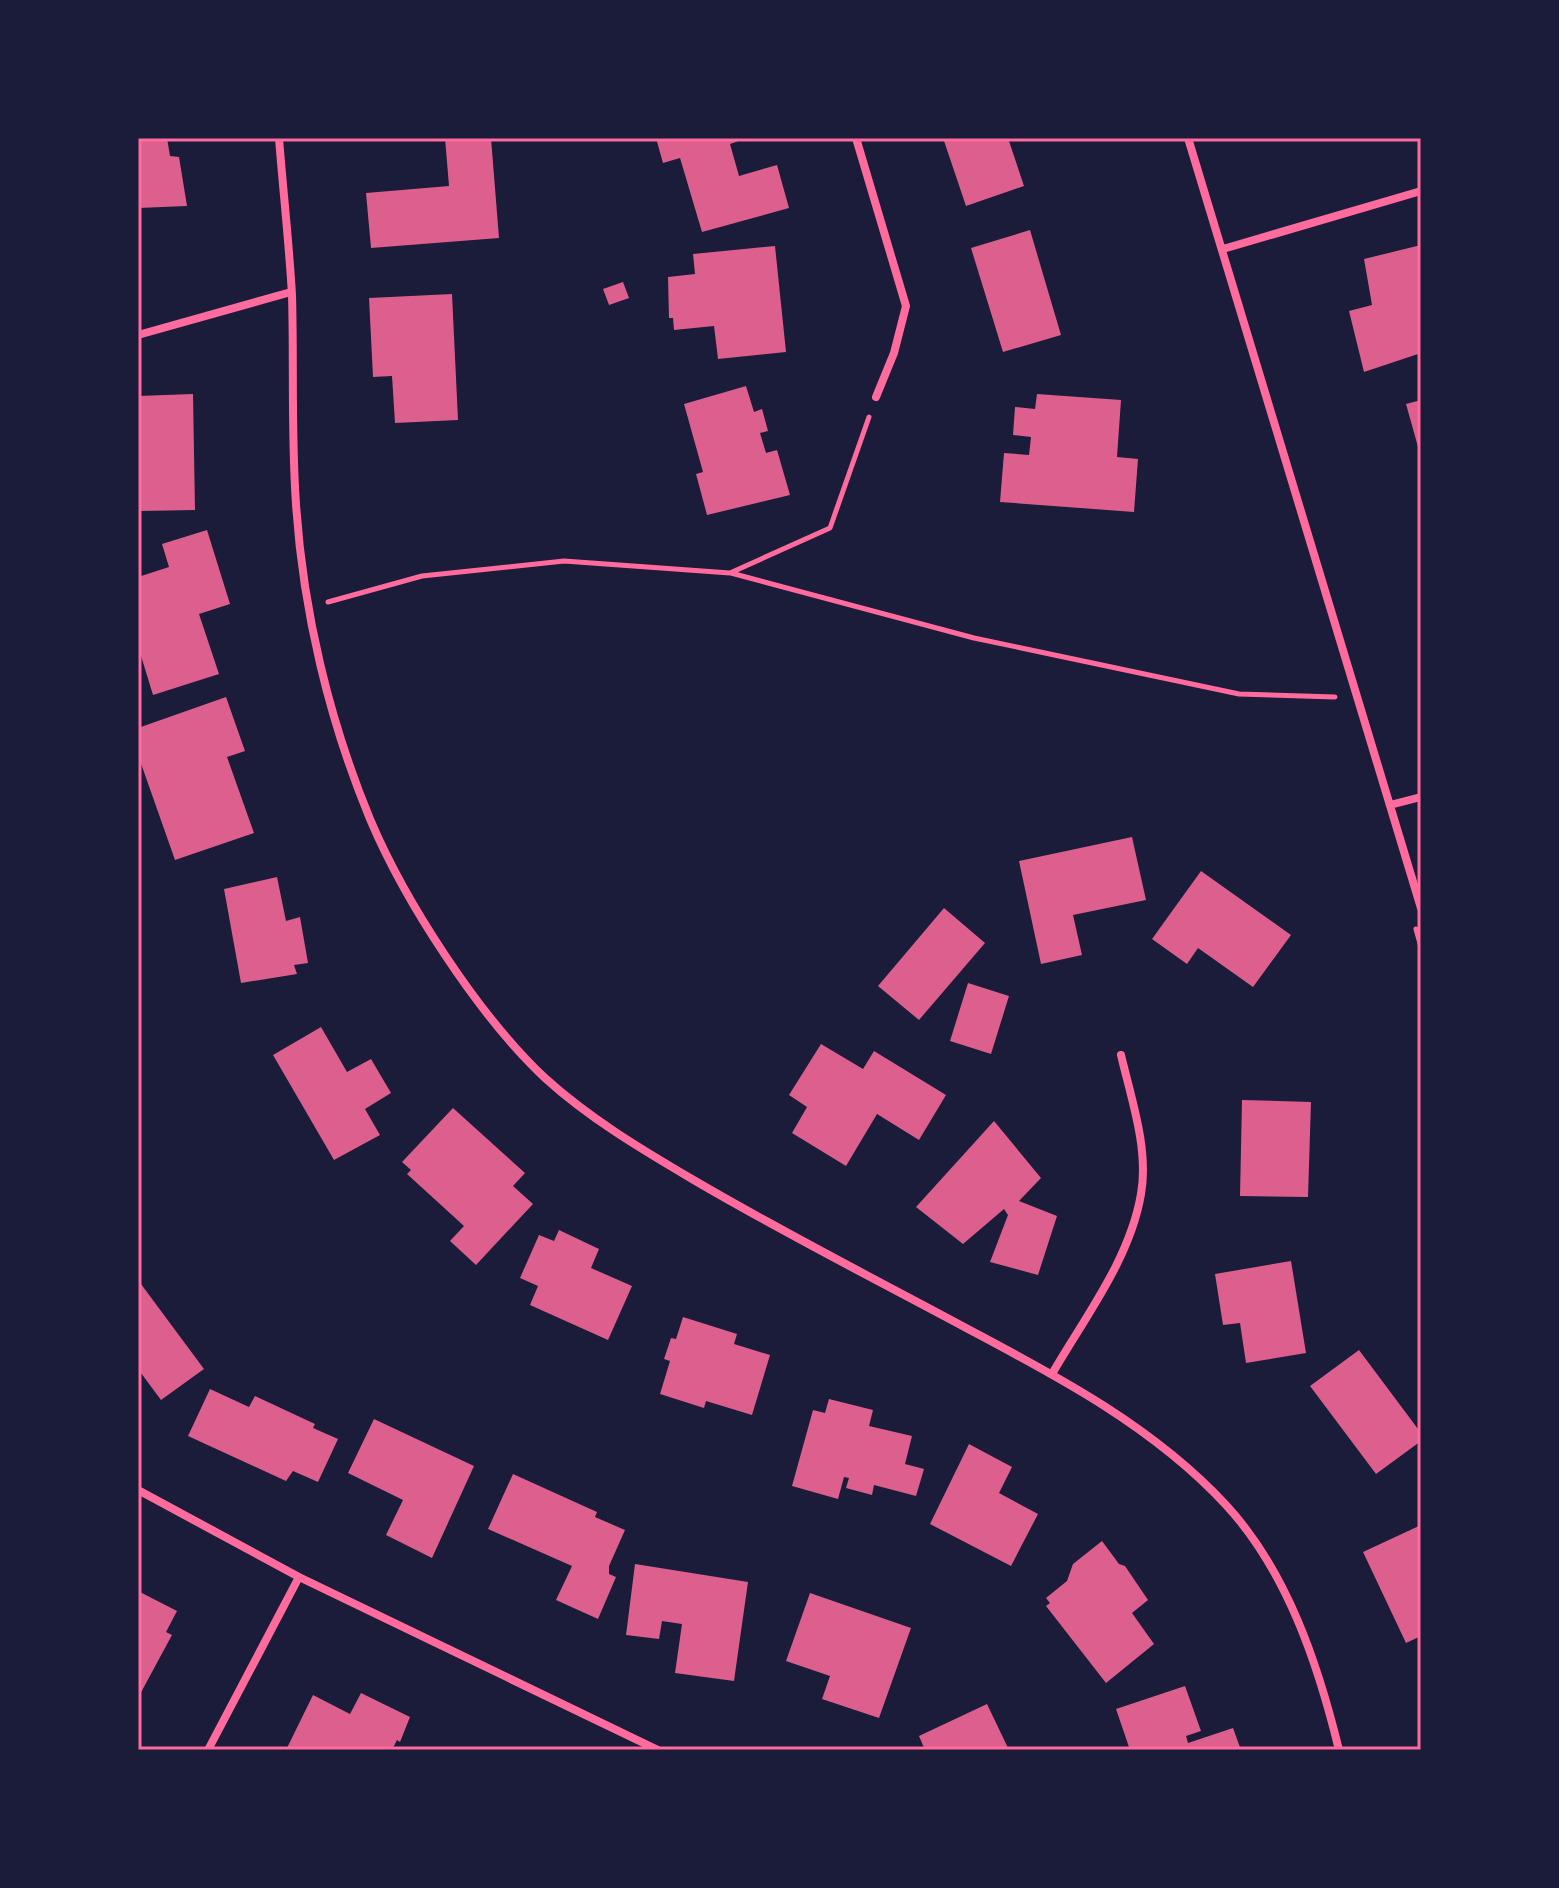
<svg xmlns="http://www.w3.org/2000/svg" width="1559" height="1888" viewBox="0 0 1559 1888" font-family="Cabin,sans-serif">
	<style>
		.building { fill: #dd5f8e }
		.lines { fill: none; stroke-linecap: round; stroke-linejoin: round }
		.path { stroke: #ff6b9d; stroke-width: 5 }
		.minor { stroke: #ff6b9d; stroke-width: 8 }
		.neatline { fill: none; stroke: #ff6b9d; stroke-width: 3 }
	</style>
	<rect width="100%" height="100%" fill="#1b1b3a"/>
	<path class="building" d="M138,138h29l3,18 9,1 8,49 -49,2z
		M445,138h46l8,100 -128,10 -5,-55 83,-7z
		M656,138h91l-17,6 9,32 38,-11 12,43 -87,24 -22,-74 -17,5z
		M943,138h65l16,48 -58,20z
		M1030,230l31,105 -58,17 -32,-104z
		M1421,245v108l-57,19 -15,-61 23,-6 -8,-46z
		M775,246l11,106 -68,7 -4,-33 -40,4 -1,-12h-4l-1,-41 27,-3 -2,-20z
		M623,282l6,16 -20,7 -6,-16z
		M452,294l6,126 -63,3 -3,-47 -19,1 -4,-79z
		M746,386l8,26 8,-3 6,22 -8,2 6,20 11,-3 13,45 -83,20 -11,-41 7,-2 -19,-68z
		M193,394l2,116 -55,1 -2,-115z
		M1037,394l84,6 -4,57 21,2 -4,53 -134,-10 4,-49 25,2 2,-18 -18,-2 2,-28 20,2z
		M1421,400v54h-1l-14,-50z
		M207,530l23,74 -31,10 20,60 -66,21 -15,-49v-69l31,-10 -7,-23z
		M226,697l19,54 -18,6 27,76 -79,27 -37,-105v-27z
		M1132,837l14,63 -73,15 9,40 -41,9 -22,-103z
		M1201,871l90,64 -38,52 -55,-39 -11,16 -35,-25z
		M277,877l9,44 14,-4 8,46 -14,2 3,9 -56,9 -17,-94z
		M944,908l41,35 -66,77 -41,-34z
		M968,983l41,13 -18,58 -41,-13z
		M321,1027l26,45 24,-13 20,34 -26,16 15,26 -46,25 -61,-105z
		M821,1044l42,25 11,-18 72,44 -27,45 -42,-26 -31,52 -54,-33 15,-26 -18,-12z
		M1242,1100l69,2 -3,95 -68,-1z
		M453,1108l72,65 -12,13 20,18 -57,61 -26,-24 14,-15 -57,-52 4,-4 -9,-8z
		M994,1121l47,57 -22,23 38,15 -19,59 -48,-13 18,-47 -4,-6 -41,35 -47,-37z
		M559,1230l40,19 -8,19 41,18 -24,54 -78,-35 8,-19 -18,-8 19,-43 15,6z
		M1291,1261l15,92 -60,10 -6,-40 -17,2 -8,-51z
		M138,1280l66,89 -43,31 -23,-31z
		M683,1317l54,17 -3,10 36,11 -18,60 -46,-14 -2,7 -44,-14 10,-33 -6,-2 7,-21 5,1z
		M1359,1350l62,83v8l-45,33 -66,-88z
		M210,1389l39,18 6,-11 60,28 -2,4 25,11 -20,43 -25,-11 -7,10 -98,-45z
		M829,1399l44,11 -4,16 43,10 -7,28 19,5 -8,27 -42,-11 -2,10 -26,-7 3,-10 -5,-1 -6,22 -46,-13 21,-76 12,3z
		M374,1419l100,47 -42,92 -46,-23 17,-35 -55,-27z
		M969,1444l43,23 -13,26 39,21 -27,52 -81,-42z
		M513,1474l84,38 -2,5 30,13 -16,36v8l7,3 -18,42 -42,-19 16,-34 -84,-37z
		M1421,1525v111l-15,7 -43,-91z
		M1102,1541l17,23 6,2 23,34 -16,13 22,31 -48,39 -60,-77 4,-3 -4,-5 21,-17 6,-17z
		M635,1564l113,18 -14,99 -59,-8 7,-49 -20,-3 -3,18 -33,-4z
		M138,1591l39,20 -11,21 6,3 -34,63z
		M810,1593l101,35 -32,90 -57,-19 8,-23 -44,-15z
		M1185,1686l16,45 -15,5 2,7 45,-15 8,22h-111l-14,-41z
		M361,1693l49,24 -10,25 -3,-2 -5,10h-106l27,-55 37,19z
		M987,1704l22,46h-84l-6,-14z"/>
	<g class="lines">
		<path class="path" d="M731,573l243,65 265,56 96,3
			M328,602l94,-26 142,-15 166,12 100,-45 39,-111
			M1416,929l5,18"/>
		<path class="minor" d="M279,138c4,52 10,104 13,157 2,69 -1,139 4,209 7,107 33,216 74,315 35,83 109,197 175,259 44,40 96,71 147,101 90,53 183,100 276,150 91,48 187,99 258,176 61,66 92,159 113,245
			M856,138l50,168 -12,47 -18,44
			M1188,138l233,770
			M1223,249l198,-58
			M138,335l153,-43
			M1390,805l31,-8
			M1052,1374c33,-57 78,-115 89,-180 8,-45 -10,-96 -20,-139
			M138,1490l161,87 359,173
			M208,1750l91,-173"/>
	</g>
	<rect width="1559" height="1888" fill="none" stroke="#1b1b3a" stroke-width="280"/>
	<rect x="140" y="140" width="1279" height="1608" class="neatline"/>
</svg>
